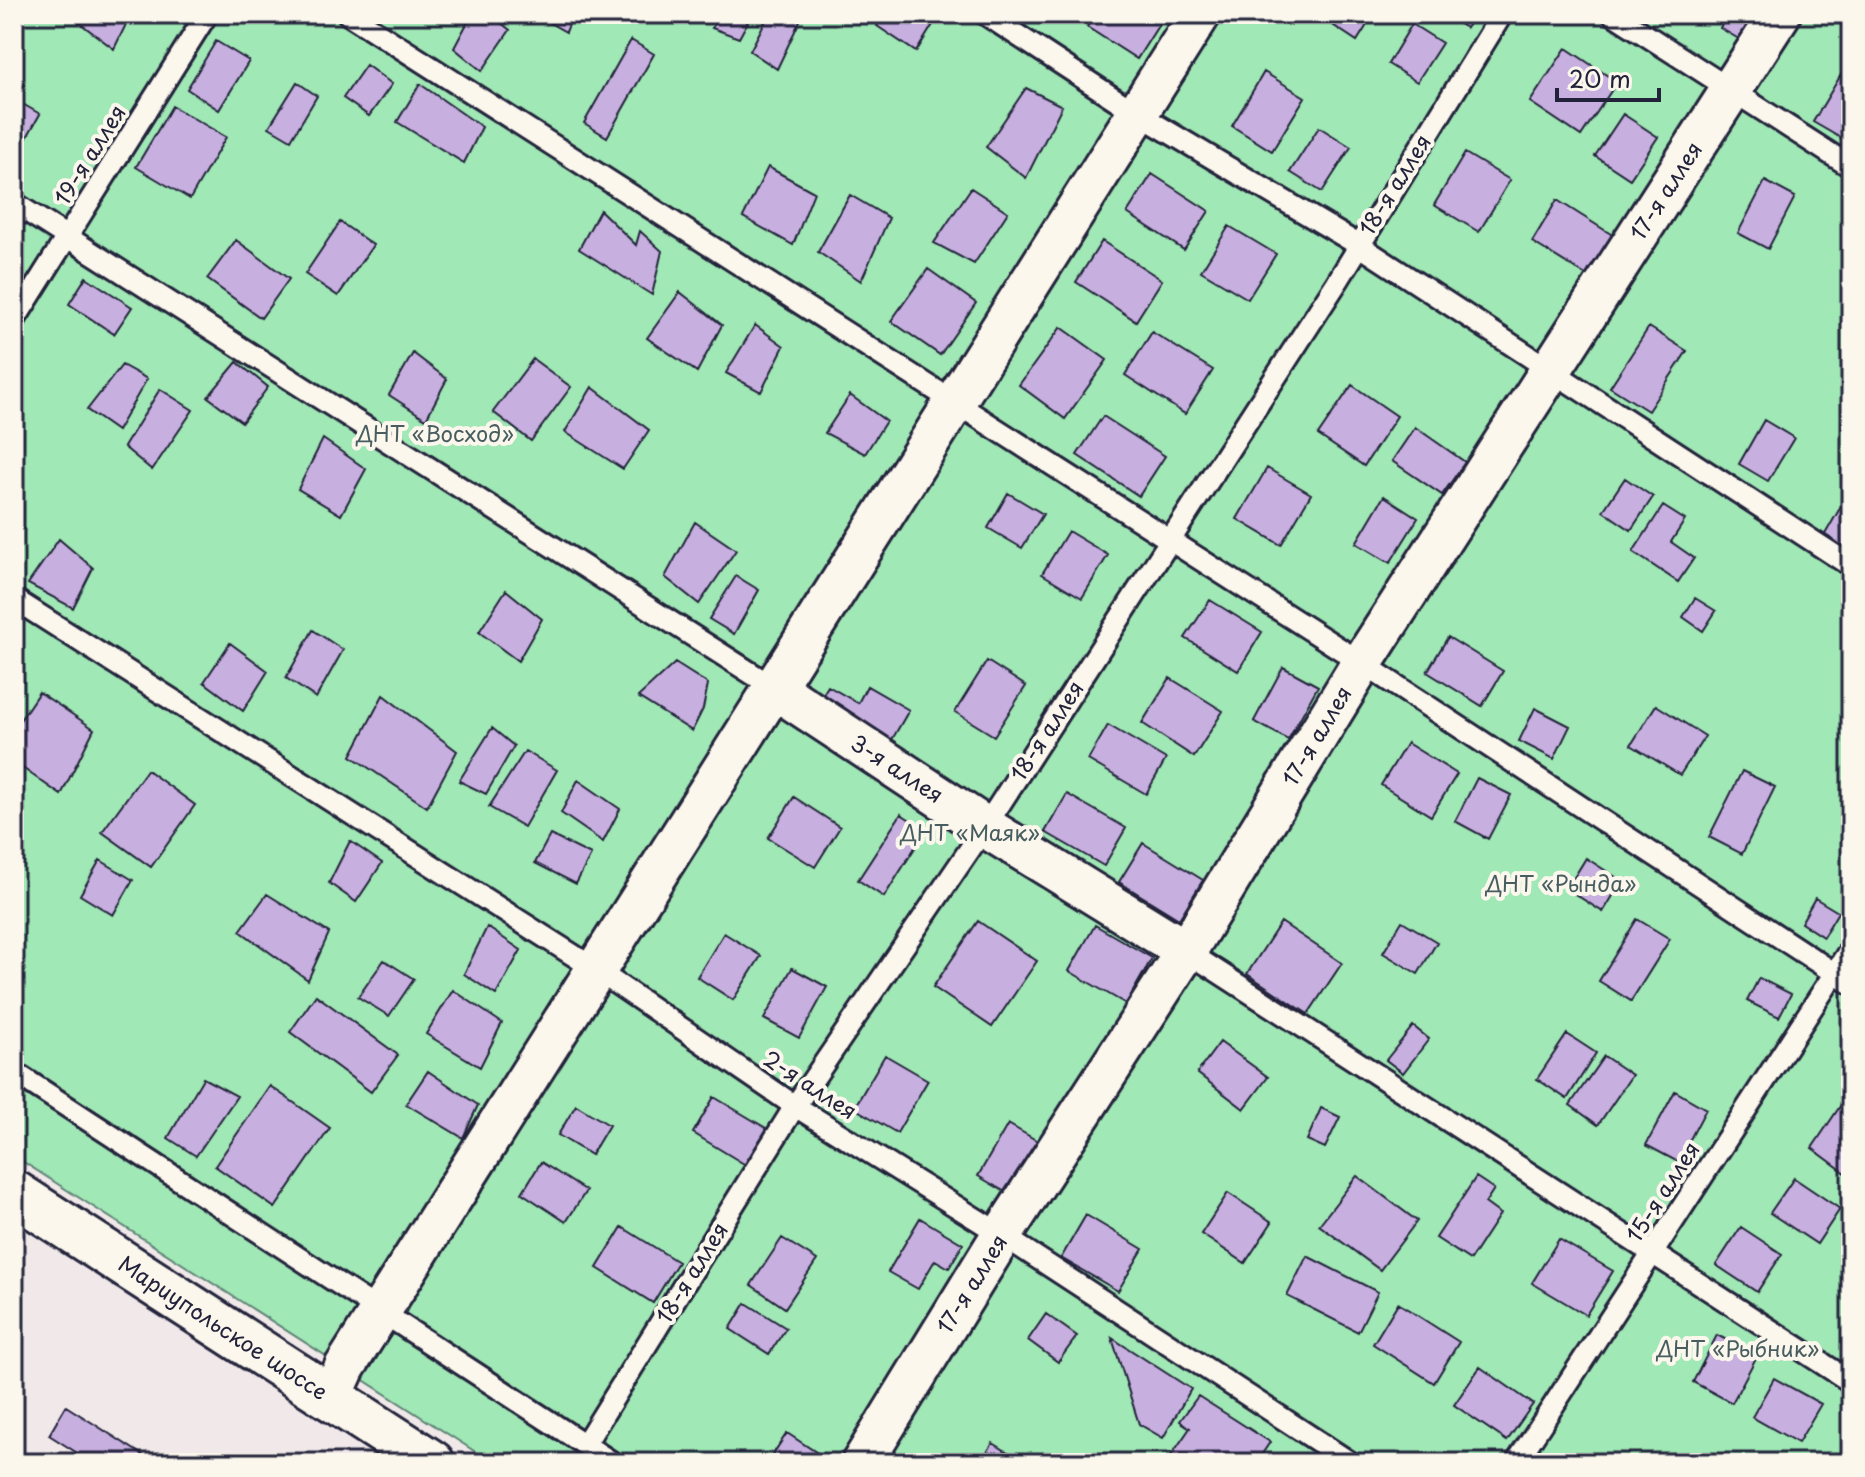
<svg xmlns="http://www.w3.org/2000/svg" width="1865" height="1477" viewBox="0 0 1865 1477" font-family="'Playpen Sans',sans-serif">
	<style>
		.green { fill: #a0e8b5; stroke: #618578; stroke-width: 2 }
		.building { fill: #c7b0df; stroke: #22223b; stroke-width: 2 }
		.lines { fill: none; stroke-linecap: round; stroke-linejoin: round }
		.lane-casing { stroke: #22223b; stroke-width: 26 }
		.street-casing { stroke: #22223b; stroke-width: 46 }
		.primary-casing { stroke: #22223b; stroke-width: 50 }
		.lane { stroke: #fbf7ec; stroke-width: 20 }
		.street { stroke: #fbf7ec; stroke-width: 40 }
		.primary { stroke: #fbf7ec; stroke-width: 44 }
		.labels { text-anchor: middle; stroke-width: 8; stroke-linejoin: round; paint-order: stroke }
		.street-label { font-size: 22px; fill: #22223b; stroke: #fbf7ec }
		.park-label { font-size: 22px; fill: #485d60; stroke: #fbf7ec }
	</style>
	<rect width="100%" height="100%" fill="#f1e9e9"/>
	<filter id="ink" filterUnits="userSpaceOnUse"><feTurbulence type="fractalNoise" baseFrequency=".0125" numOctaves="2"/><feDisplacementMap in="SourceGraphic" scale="16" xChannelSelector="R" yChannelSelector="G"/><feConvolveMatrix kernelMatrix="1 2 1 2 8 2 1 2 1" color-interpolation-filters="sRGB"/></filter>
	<g filter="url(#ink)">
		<path class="green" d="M14,14h1837v1449h-1358l-479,-307z"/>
		<path class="building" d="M68,14h63l-17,35z
			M472,14h18l20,16 -28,41 -28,-23z
			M534,14h39l-7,18z
			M720,14h32l-13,24 -27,-10z
			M769,14h34l-26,55 -27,-18z
			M884,14h47l6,4 -21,34 -39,-26z
			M1095,14h55l11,7 -24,38 -50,-32z
			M1316,14h58l-17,27z
			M1443,14h33l-10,14z
			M1728,14h48l-20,35 -36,-21z
			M1412,24l30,19 -25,39 -29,-18z
			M631,40l23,14 -47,83 -23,-14z
			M216,41l33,20 -30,49 -32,-21z
			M1566,48l51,34 -36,54 -51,-34z
			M366,65l26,19 -23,32 -26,-18z
			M1264,72l41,25 -33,54 -40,-25z
			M1842,73l9,5v66l-38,-22z
			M297,82l20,14 -26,44 -22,-13z
			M420,84l62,43 -18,36 -67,-41z
			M1026,88l36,18 -36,72 -40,-31z
			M14,99l26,15 -23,41 -3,-2z
			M172,106l54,31 -36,62 -54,-32z
			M1623,114l35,23 -28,42 -35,-23z
			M1319,127l32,20 -29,45 -32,-20z
			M1465,153l45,27 -31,52 -45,-27z
			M768,167l46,25 -21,53 -50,-28z
			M1152,174l57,37 -25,39 -57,-37z
			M1765,181l30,16 -27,52 -30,-16z
			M971,188l37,24 -34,52 -40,-21z
			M850,195l39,23 -28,63 -43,-29z
			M1557,200l57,36 -25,41 -57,-35z
			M600,210l36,35 4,-14 22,20 -10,44 -73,-46z
			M340,222l33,23 -35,51 -33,-22z
			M1229,226l47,28 -28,45 -47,-28z
			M236,240l53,39 -28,39 -54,-39z
			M1102,241l60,39 -26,41 -60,-39z
			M928,269l48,34 -36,52 -49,-34z
			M86,277l46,30 -18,27 -45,-30z
			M680,292l42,33 -25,47 -50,-34z
			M755,325l29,21 -23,46 -35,-19z
			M1061,327l46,33 -42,59 -46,-34z
			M1649,327l38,24 -39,60 -38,-24z
			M1152,332l61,38 -28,44 -60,-39z
			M413,353l34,26 -21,40 -37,-24z
			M533,359l38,28 -40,54 -38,-29z
			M237,362l31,25 -26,35 -34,-25z
			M122,365l25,14 -30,52 -30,-21z
			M1352,385l45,31 -33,50 -46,-31z
			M592,387l57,43 -26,39 -58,-37z
			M160,389l33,21 -41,60 -28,-23z
			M850,395l36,26 -21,33 -40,-21z
			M1103,416l62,40 -26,40 -62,-41z
			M1764,420l30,18 -26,43 -29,-17z
			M1415,427l50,35 -23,33 -50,-34z
			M323,439l43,30 -25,46 -43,-26z
			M1267,468l44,26 -30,51 -44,-26z
			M1625,478l28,19 -22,33 -28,-19z
			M1851,489v62l-27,-15z
			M1008,493l35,21 -21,34 -34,-20z
			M1384,496l34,22 -28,45 -34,-20z
			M1663,506l22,14 -14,22 23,16 -16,24 -45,-30z
			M695,522l41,28 -37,54 -34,-27z
			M1068,531l40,24 -26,43 -40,-24z
			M59,539l34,29 -20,40 -45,-24z
			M736,576l23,14 -25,44 -25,-15z
			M506,590l36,29 -24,42 -39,-29z
			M1695,598l21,13 -13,20 -20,-14z
			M1210,600l52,32 -24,39 -53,-33z
			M313,630l30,20 -27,48 -30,-20z
			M1448,637l55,34 -21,35 -55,-34z
			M230,643l38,28 -25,40 -39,-29z
			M987,661l39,25 -32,50 -39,-24z
			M675,663l33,21 -5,25 -11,22 -54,-34z
			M1283,667l35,19 -30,54 -34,-19z
			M1170,678l53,33 -29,46 -52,-34z
			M828,686l30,17 9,-17 42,24 -23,40 -72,-41z
			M39,692l55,37 -33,66 -47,-33v-33z
			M383,695l74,56 -30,56 -76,-51z
			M1656,705l49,31 -25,39 -49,-30z
			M1535,708l35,18 -16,33 -35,-18z
			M1108,725l58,34 -20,35 -58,-34z
			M492,728l22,18 -28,48 -27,-13z
			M1407,743l50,31 -26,42 -50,-31z
			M525,751l32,19 -33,57 -35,-20z
			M147,770l48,35 -44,62 -49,-35z
			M1742,771l33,16 -33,67 -33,-17z
			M1477,778l34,17 -23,44 -33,-18z
			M578,780l42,29 -17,33 -42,-29z
			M1067,794l59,34 -22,38 -59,-34z
			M794,797l46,30 -25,40 -47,-29z
			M901,814l25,16 -42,67 -26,-17z
			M550,835l41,20 -15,29 -41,-21z
			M350,841l32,22 -26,39 -27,-19z
			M1143,843l60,37 -24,39 -60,-37z
			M1586,858l36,23 -19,31 -36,-23z
			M100,860l33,20 -20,35 -33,-20z
			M267,894l62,39 -21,47 -68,-49z
			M1815,898l23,14 -15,25 -22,-14z
			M1637,919l33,20 -39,62 -32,-20z
			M978,921l59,40 -45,66 -59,-40z
			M1402,921l35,21 -19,32 -35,-21z
			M1281,922l61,41 -34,51 -61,-40z
			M1095,925l57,33 -26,46 -57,-33z
			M487,927l34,23 -25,45 -32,-21z
			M724,933l37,23 -28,44 -36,-23z
			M384,960l30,19 -25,37 -31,-19z
			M792,968l35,19 -28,51 -35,-19z
			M1759,978l32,16 -12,23 -32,-16z
			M453,990l49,33 -22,44 -54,-33z
			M316,995l82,60 -27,37 -81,-60z
			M1413,1026l16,13 -26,34 -17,-13z
			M1567,1034l29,19 -29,46 -30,-20z
			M1220,1042l48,35 -24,32 -47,-36z
			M885,1055l43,25 -31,53 -43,-25z
			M1604,1056l28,19 -34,50 -28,-20z
			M428,1071l50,34 -15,33 -57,-34z
			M203,1078l34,18 -41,60 -28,-18z
			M270,1086l60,42 -55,80 -60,-42z
			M1851,1090v87l-39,-29z
			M1675,1091l31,18 -28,53 -32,-17z
			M714,1097l57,34 -22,36 -56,-34z
			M576,1105l33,20 -18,30 -33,-20z
			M1321,1108l19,9 -15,31 -18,-8z
			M1008,1124l35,20 -31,52 -34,-20z
			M541,1162l45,29 -20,31 -44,-29z
			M1357,1176l60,45 -37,49 -61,-45z
			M1476,1177l18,12 -9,14 15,11 -30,46 -34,-22z
			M1794,1178l46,31 -23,35 -47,-31z
			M1228,1193l44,29 -27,41 -44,-29z
			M1086,1215l57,34 -25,42 -57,-33z
			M920,1218l43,26 -14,24 -14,-8 -17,29 -30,-17z
			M622,1227l56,35 -25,41 -56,-35z
			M1741,1227l41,27 -25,38 -41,-27z
			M782,1238l35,22 -32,48 -34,-23z
			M1559,1239l54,32 -27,44 -54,-32z
			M1307,1256l71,36 -20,40 -71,-36z
			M746,1303l40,25 -17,26 -39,-25z
			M1398,1303l61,39 -25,41 -61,-39z
			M1046,1314l31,22 -19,26 -30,-22z
			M1717,1335l40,21 -25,47 -39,-21z
			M1112,1338l79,51 -28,49 -24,-14z
			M1480,1367l53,37 -26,37 -53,-36z
			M1774,1378l47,26 -23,39 -46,-26z
			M1198,1396l72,46 -14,21h-90l24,-35 -10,-7z
			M66,1406l89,57h-62l-44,-28z
			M787,1433l44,29 -1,1h-63z
			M993,1443l31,19 -1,1h-43z"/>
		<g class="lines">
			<g class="lane-casing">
				<path id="lane" d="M348,14l1014,649 489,321
					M985,14l150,98 222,132 494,322
					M1613,14l238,153
					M14,203l759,484
					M14,321l193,-307
					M14,599l581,370 200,137 207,129 349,228
					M1186,951l665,431
					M14,1072l599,391
					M585,1444l210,-338 190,-279 354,-548 163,-265
					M1516,1463l335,-515"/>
			</g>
			<g class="street-casing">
				<path id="street" d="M773,687l212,140 201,124
					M331,1398l14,-31 855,-1353
					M862,1463l140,-228 184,-284 176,-288 418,-649"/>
			</g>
			<g class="primary-casing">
				<path id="primary" d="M14,1193l418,270"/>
			</g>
			<use href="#lane" class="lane"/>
			<use href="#street" class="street"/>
			<use href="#primary" class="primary"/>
		</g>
	</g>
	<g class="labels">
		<g class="street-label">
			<text transform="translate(90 155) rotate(-58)" y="8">19-я аллея</text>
			<text transform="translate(1395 185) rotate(-58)" y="8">18-я аллея</text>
			<text transform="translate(1666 191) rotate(-57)" y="8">17-я аллея</text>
			<text transform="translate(1047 731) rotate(-57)" y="8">18-я аллея</text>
			<text transform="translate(1317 736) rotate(-59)" y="8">17-я аллея</text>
			<text transform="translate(897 769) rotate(33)" y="8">3-я аллея</text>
			<text transform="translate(810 1085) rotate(33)" y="8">2-я аллея</text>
			<text transform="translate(1663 1192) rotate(-57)" y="8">15-я аллея</text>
			<text transform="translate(692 1273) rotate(-58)" y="8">18-я аллея</text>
			<text transform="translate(972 1284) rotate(-58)" y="8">17-я аллея</text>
			<text transform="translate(223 1328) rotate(33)" y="8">Мариупольское шоссе</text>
		</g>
		<g class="park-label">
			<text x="435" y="442">ДНТ «Восход»</text>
			<text x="970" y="841">ДНТ «Маяк»</text>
			<text x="1561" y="892">ДНТ «Рында»</text>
			<text x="1738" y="1357">ДНТ «Рыбник»</text>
		</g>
	</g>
	<rect width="1865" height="1477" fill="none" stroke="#fbf7ec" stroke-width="48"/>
	<rect x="24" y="24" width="1817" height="1429" fill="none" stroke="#22223b" stroke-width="3" filter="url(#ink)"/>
	<path d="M1557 88v12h102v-12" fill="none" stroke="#22223b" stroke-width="4"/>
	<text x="1569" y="88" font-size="24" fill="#22223b" stroke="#fbf7ec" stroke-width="6" paint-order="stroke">20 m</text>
</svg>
